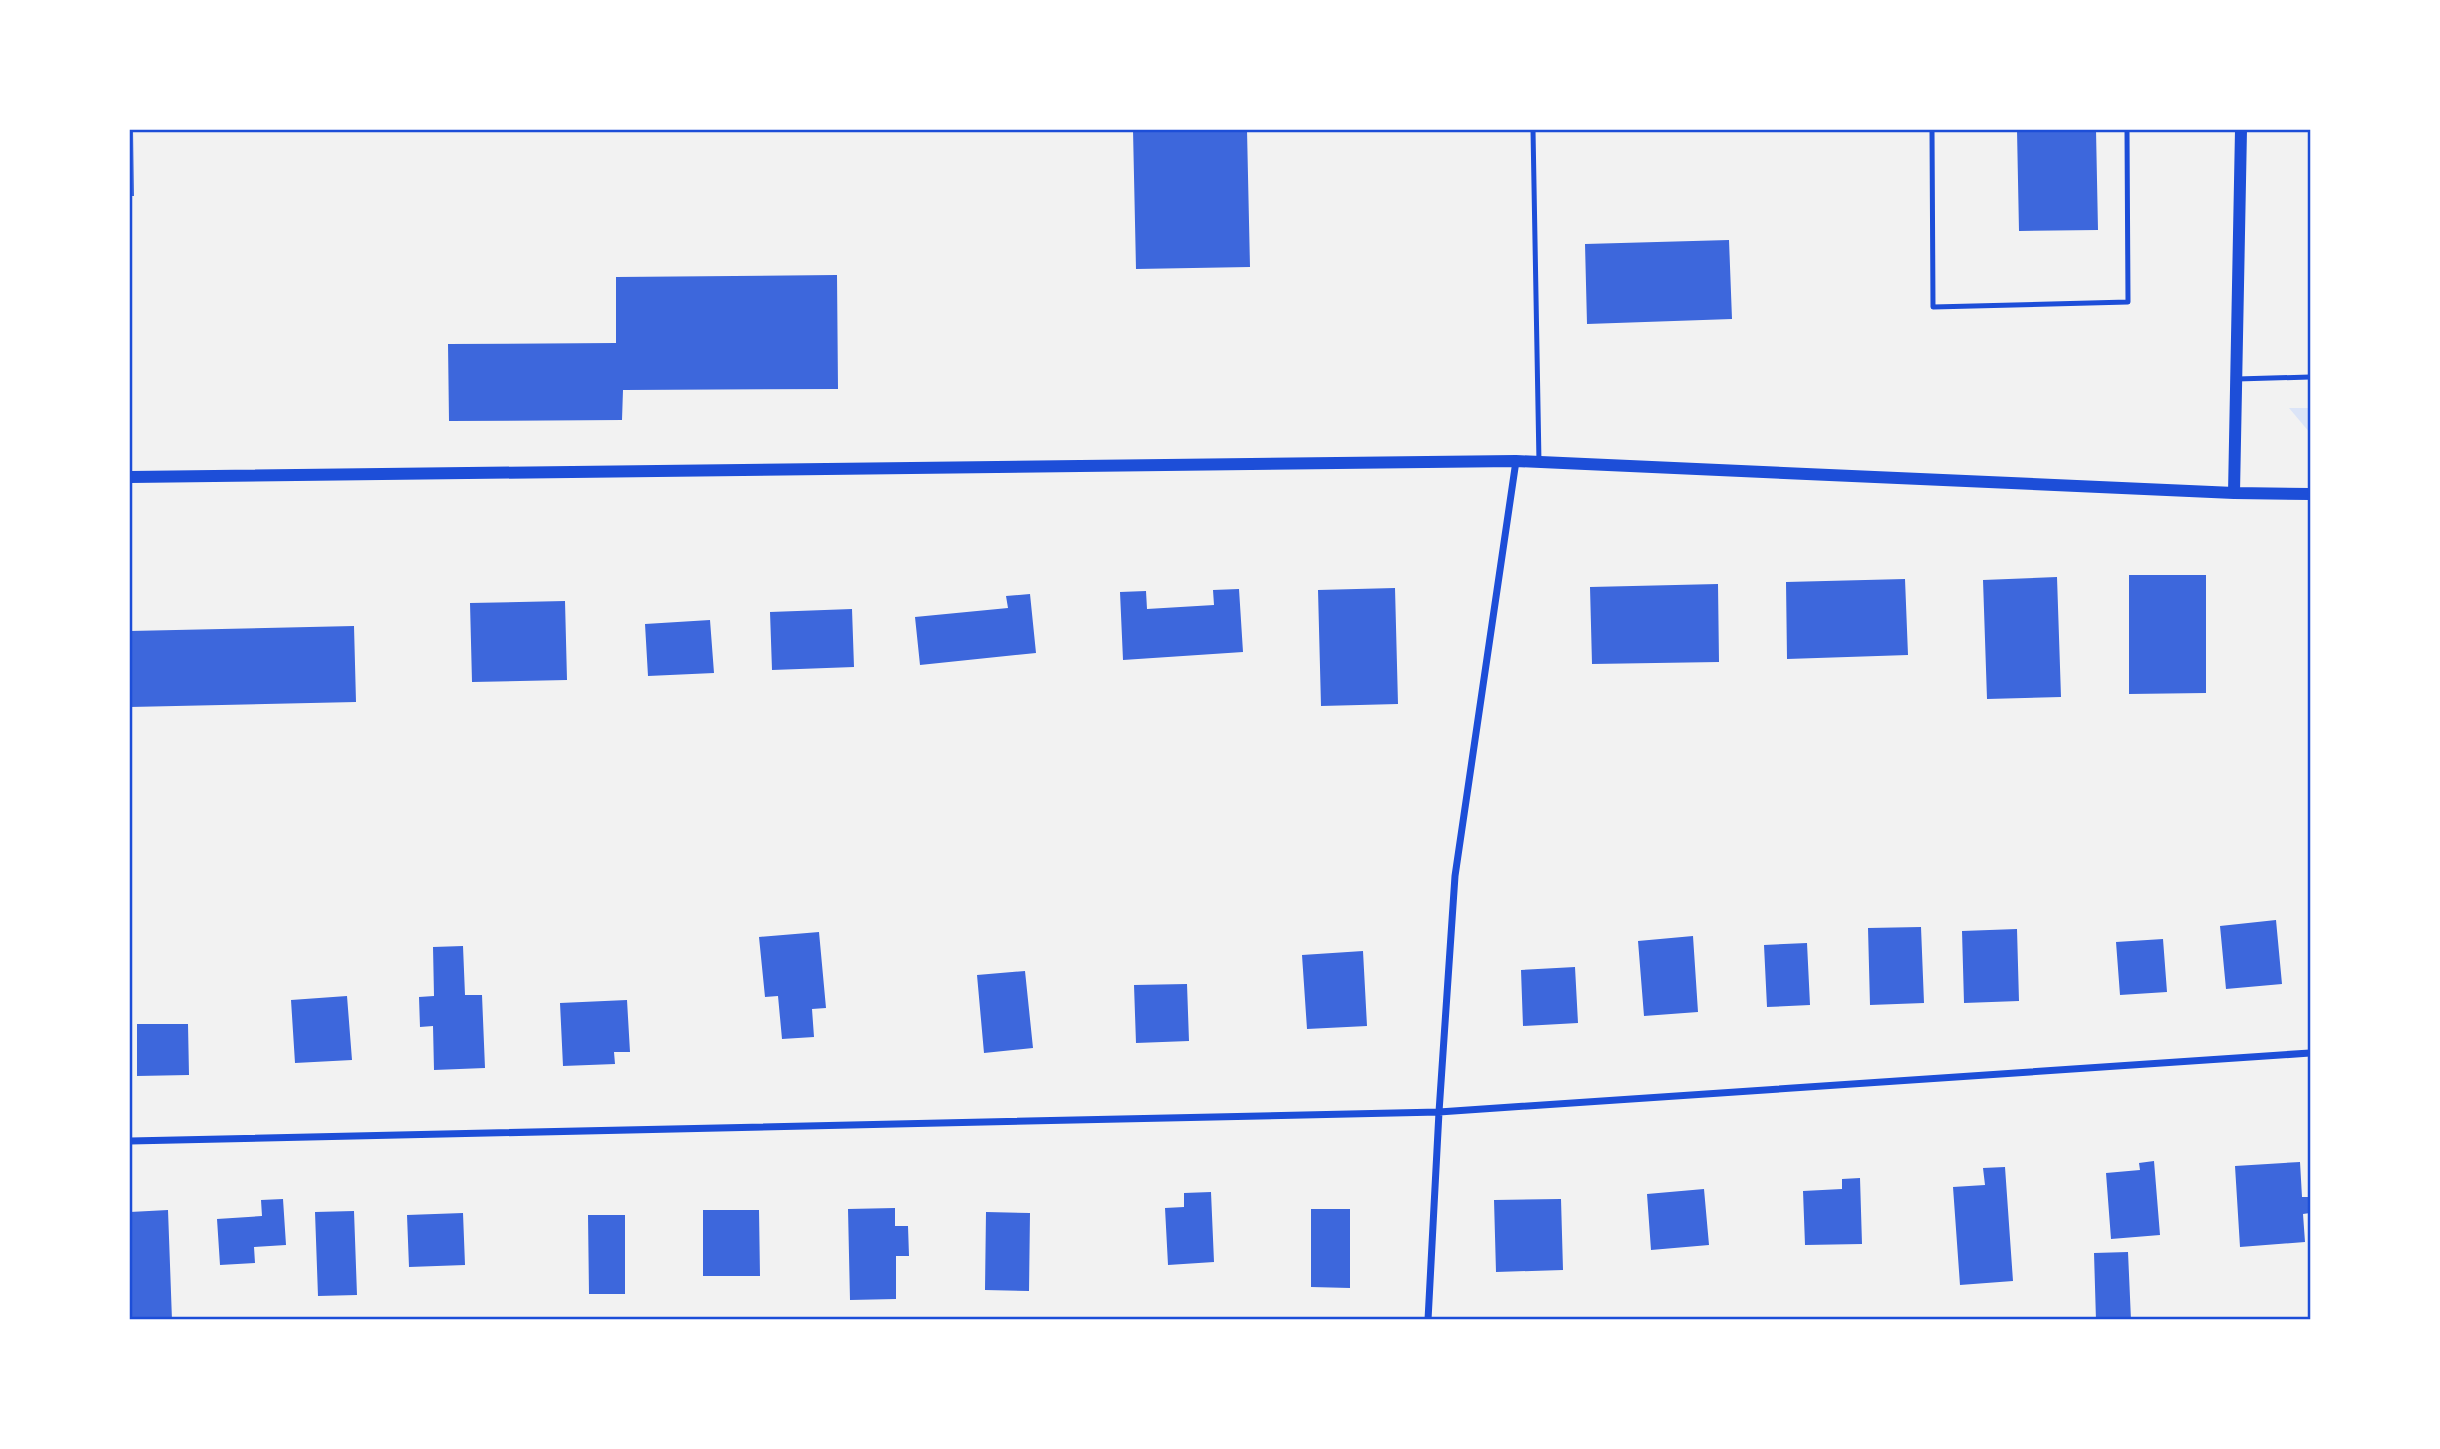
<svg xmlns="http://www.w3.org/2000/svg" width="2440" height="1449" viewBox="0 0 2440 1449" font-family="Lato,sans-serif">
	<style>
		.green { fill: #dbe4f7 }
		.building { fill: #3d67dc }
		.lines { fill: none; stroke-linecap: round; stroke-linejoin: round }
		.service { stroke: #1d4ed8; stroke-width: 5 }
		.minor { stroke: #1d4ed8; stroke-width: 7 }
		.tertiary { stroke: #1d4ed8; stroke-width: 12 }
		.neatline { fill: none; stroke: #1d4ed8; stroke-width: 2.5 }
	</style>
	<rect width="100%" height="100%" fill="#f2f2f2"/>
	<path class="green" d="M2289,408h21v25z"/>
	<path class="building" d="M130,130h3l1,66h-4z
		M1133,130h114l3,137 -114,2z
		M1976,130h30v2h-30z
		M2017,130h79l2,100 -79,1z
		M1729,240l3,79 -145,5 -2,-80z
		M837,275l1,114 -215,1 -1,30 -173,1 -1,-77 168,-1v-66z
		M2129,575h77v118l-77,1z
		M2057,577l4,120 -74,2 -4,-119z
		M1905,579l3,76 -121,4 -1,-77z
		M1718,584l1,78 -127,2 -2,-77z
		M1395,588l3,116 -77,2 -3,-116z
		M1239,589l4,63 -120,8 -3,-68 26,-1 1,18 67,-4 -1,-15z
		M1030,594l6,59 -116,12 -5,-48 93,-9 -2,-12z
		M565,601l2,79 -95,2 -2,-79z
		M852,609l2,58 -82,3 -2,-58z
		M710,620l4,53 -66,3 -3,-52z
		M354,626l2,76 -226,5v-76z
		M2276,920l6,64 -56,5 -6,-63z
		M1921,927l3,76 -54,2 -2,-77z
		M2017,929l2,72 -55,2 -2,-72z
		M819,932l7,76 -14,1 2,28 -32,2 -4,-43 -13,1 -6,-60z
		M1693,936l5,76 -54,4 -6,-75z
		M2163,939l4,53 -47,3 -4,-53z
		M1807,943l3,62 -43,2 -3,-62z
		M463,946l2,49h17l3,73 -51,2 -1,-44 -13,1 -1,-30 15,-1 -1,-49z
		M1363,951l4,75 -60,3 -5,-74z
		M1575,967l3,56 -55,3 -2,-56z
		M1025,971l8,77 -49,5 -7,-78z
		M1187,984l2,57 -53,2 -2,-58z
		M347,996l5,64 -57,3 -4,-63z
		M627,1000l3,52h-16l1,12 -52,2 -3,-63z
		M137,1024h51l1,51 -52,1z
		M2154,1161l6,74 -49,4 -5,-66 34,-3 -1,-7z
		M2300,1162l2,35h7l1,16 -7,1 2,28 -65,5 -5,-81z
		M2005,1167l8,114 -53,4 -7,-98 32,-2 -2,-17z
		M1860,1178l2,66 -57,1 -2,-54 39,-2v-10z
		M1704,1189l5,56 -58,5 -4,-56z
		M1211,1192l3,70 -46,3 -3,-57 19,-1v-14z
		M283,1199l3,46 -32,2 1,16 -35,2 -3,-46 45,-3 -1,-16z
		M1561,1199l2,71 -67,2 -2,-72z
		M895,1208v18h13l1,30h-13v43l-46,1 -2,-91z
		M1311,1209h39v79l-39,-1z
		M168,1210l4,110h-42v-108z
		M703,1210h56l1,66h-57z
		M354,1211l3,84 -39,1 -3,-84z
		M986,1212l44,1 -1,78 -44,-1z
		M463,1213l2,52 -56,2 -2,-52z
		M588,1215h37v79h-36z
		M2128,1252l3,68h-35l-2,-67z"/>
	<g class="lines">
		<path class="service" d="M1533,130l6,332
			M1932,130l1,177 195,-5 -1,-172
			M2237,379l73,-2"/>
		<path class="minor" d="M130,1141l1309,-29 871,-59
			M1428,1320l11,-208 16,-236 61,-415"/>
		<path class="tertiary" d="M130,477l1386,-16 718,32 76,1
			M2234,493l7,-363"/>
	</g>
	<rect width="2440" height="1449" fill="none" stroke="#ffffff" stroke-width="262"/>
	<rect x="131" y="131" width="2178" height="1187" class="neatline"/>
</svg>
